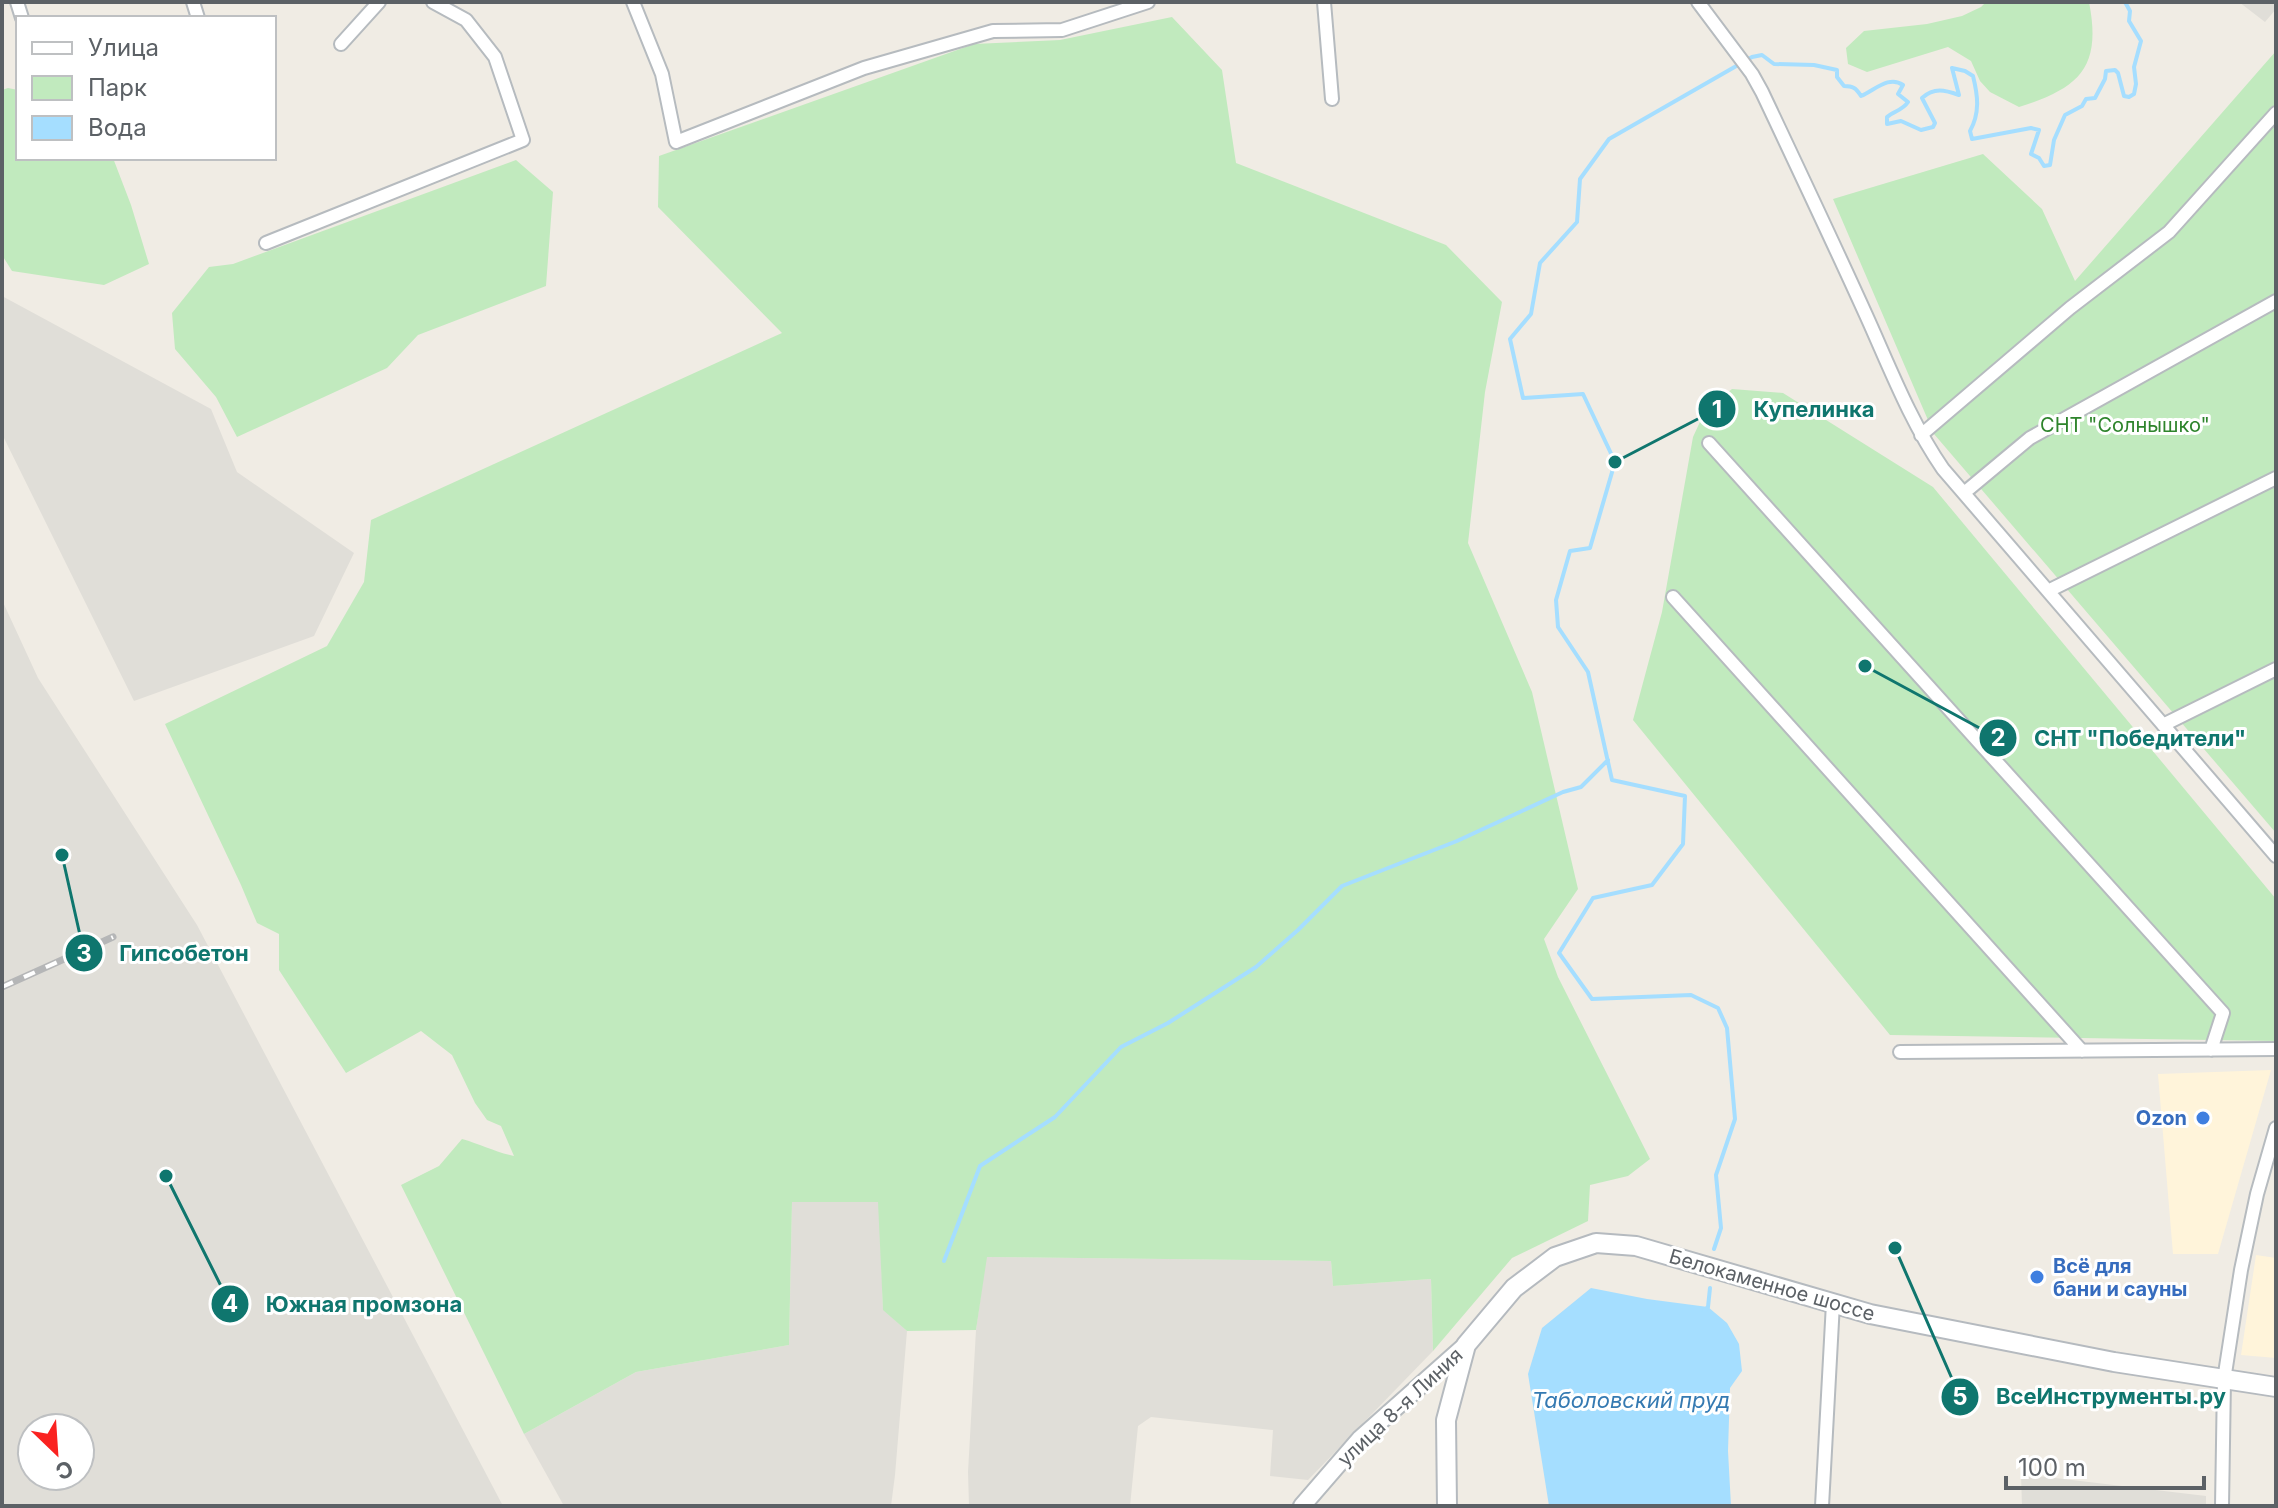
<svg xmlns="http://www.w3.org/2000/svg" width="2278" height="1508" viewBox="0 0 2278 1508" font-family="Inter,sans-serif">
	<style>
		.commercial { fill: #fff4da }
		.industrial { fill: #e0ded8; fill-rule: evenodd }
		.green { fill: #c1eabe }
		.water { fill: #a5deff }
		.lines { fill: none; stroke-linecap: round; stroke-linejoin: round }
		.stream { stroke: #a5deff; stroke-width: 4 }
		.minor-casing { stroke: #b6bbbf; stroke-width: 16 }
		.tertiary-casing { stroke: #b6bbbf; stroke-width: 20 }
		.secondary-casing { stroke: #b5babf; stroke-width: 22 }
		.minor { stroke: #fff; stroke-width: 12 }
		.tertiary { stroke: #fff; stroke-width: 16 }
		.secondary { stroke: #fff; stroke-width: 18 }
		.rail-casing { stroke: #b5b6b7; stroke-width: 7 }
		.rail { stroke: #fff; stroke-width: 4; stroke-dasharray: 12; stroke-linecap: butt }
		.shop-dot { fill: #3f7fe0; stroke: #fff; stroke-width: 3 }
		.labels { text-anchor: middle; stroke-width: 6; stroke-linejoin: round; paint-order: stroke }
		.park-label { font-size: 20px; fill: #2e842c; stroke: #fff }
		.shop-label { font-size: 20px; font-weight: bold; fill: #366cbe; stroke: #fff; text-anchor: end }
		.street-label { font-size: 20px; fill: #5c6166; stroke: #fff }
		.water-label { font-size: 22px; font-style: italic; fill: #357ab2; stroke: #fff }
		.leader { fill: none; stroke: #0f766e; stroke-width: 3 }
		.callout-dot { fill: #0f766e; stroke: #fff; stroke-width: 3 }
		.mark-label { font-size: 24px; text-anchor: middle; font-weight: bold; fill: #fff }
		.callout-label { font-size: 22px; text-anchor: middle; font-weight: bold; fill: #0f766e; stroke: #fff; stroke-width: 6; stroke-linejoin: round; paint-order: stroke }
	</style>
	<rect width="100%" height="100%" fill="#f0ece4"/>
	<path class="commercial" d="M2271,1070l-53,184h-45l-15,-180z
		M2256,1255l20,3v100l-35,-3z"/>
	<path class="industrial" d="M2239,2h37v7l-11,13z
		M2,296l209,113 26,63 117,81 -40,83 -180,65 -132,-267z
		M2,600l36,78 159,247 306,581h-501zM80,1428v48h-48v-48z
		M792,1202h87l4,107 24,22 -12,144 -4,31h-327l-40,-72 112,-62 153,-27z
		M986,1257l345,4 2,25 98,-7 2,72 -125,129 -38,-4 3,-46 -122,-13 -13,9 -8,80h-161l-1,-34 8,-142z
		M2021,1474l185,22v10h-184z"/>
	<path class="green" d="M1986,2h103c13,66 -10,86 -70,105l-29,-15 -10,-11 -9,-20 -23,-14 -81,25 -19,-8 -2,-16 18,-17 63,-7 35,-8 19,-9z
		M1172,17l50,53 14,93 210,82 56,57 -17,90 -17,151 64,149 46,197 -34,50 14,38 92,182 -22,17 -38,9 -2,36 -76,37 -79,93 -2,-72 -98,7 -2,-25 -344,-4 -11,73 -69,1 -24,-21 -5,-108h-86l-3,143 -153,27 -112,62 -123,-249 38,-19 23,-27c18,5 33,13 52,17l-13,-30 -14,-6 -12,-17 -23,-48 -31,-24 -75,42 -67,-103v-36l-22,-11 -16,-38 -76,-161 162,-78 37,-64 7,-62 411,-187 -124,-126 1,-51 315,-112 86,-4z
		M2276,51v782l-342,-399 -101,-235 150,-45 59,55 33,72z
		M8,88l10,2v68h95l18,47 18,59 -45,21 -92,-14 -10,-16v-165z
		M516,160l37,32 -7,94 -128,49 -31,33 -150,69 -21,-40 -41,-48 -3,-36 37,-46 24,-3z
		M1732,389l51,4 150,94 343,412v142l-386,-6 -257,-315 29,-108 31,-175 12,-26z"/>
	<path class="water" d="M1591,1288l56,11 61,8 19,16 12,21 3,27 -12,17 -2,63 3,55h-182l-21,-132 14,-46z"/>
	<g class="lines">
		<path class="stream" d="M1714,1249l7,-21 -5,-53 19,-56 -8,-91 -9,-20 -27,-13 -99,4 -33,-46 34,-55 59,-13 31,-41 2,-48 -73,-16 -24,-108 -30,-45 -2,-27 14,-49 20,-3 25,-86 -32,-68 -60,4 -13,-59 21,-25 9,-51 37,-41 3,-43 29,-40 143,-82 10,-2 12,9 40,1 23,5v7l7,9c9,0 12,2 17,10 14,-6 28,-21 42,-11l-5,9 10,8c-5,8 -14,9 -21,15v7l14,-3 20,9 12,-3 2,-4 -13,-25c12,-11 23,-8 37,-3l-7,-27 13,3 8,5c5,20 7,37 -3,55l2,8 59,-11 8,2 -8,24 8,4 5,8 6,-1 4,-25 11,-25 17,-9 4,-7 9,-1 10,-19 1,-8 9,-1 3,3 6,23 5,1 5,-3 2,-10 -2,-17 7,-26 -12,-20 1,-10 -5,-9
			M944,1261l36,-95 75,-49 66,-70 47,-24 88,-56 42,-37 44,-44 115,-45 106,-49 18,-5 27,-27
			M1704,1311l4,-4 2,-19"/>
		<g class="minor-casing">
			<path id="minor" d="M17,2l5,16
				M193,2l5,16
				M633,2l29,72 14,68 188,-74 129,-37 69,-1 86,-28
				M1324,2l8,97
				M1698,2l54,72 10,18c35,74 70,148 104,223 24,53 44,106 77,154l333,387
				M341,44l38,-42
				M266,243l257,-103 -28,-83 -29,-37 -33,-18
				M1921,435l149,-127 99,-76 107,-119
				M1709,443l514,570 -12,37
				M1964,493l66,-55 246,-137
				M2048,591l228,-113
				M1673,597l409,454
				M2163,725l113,-56
				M1900,1052l376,-3
				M1822,1506l11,-203
				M2222,1506l2,-126 17,-110 16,-76 19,-66"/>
		</g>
		<g class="tertiary-casing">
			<path id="tertiary" d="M1302,1506l58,-67 106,-94"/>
		</g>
		<g class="secondary-casing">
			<path id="secondary" d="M1447,1506l-1,-86 20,-75 48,-57 41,-31 41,-14 40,3 234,68 244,48 162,25"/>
		</g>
		<use href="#minor" class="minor"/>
		<use href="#tertiary" class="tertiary"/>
		<use href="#secondary" class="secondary"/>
		<g class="rail-casing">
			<path id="rail" d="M2,987l111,-50"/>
		</g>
		<use href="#rail" class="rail"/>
	</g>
	<g class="shop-dot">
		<circle cx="2203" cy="1118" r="8"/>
		<circle cx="2037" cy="1277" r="8"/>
	</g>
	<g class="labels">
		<g class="park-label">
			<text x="2125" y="432">СНТ "Солнышко"</text>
		</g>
		<g class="shop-label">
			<text x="2187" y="1125">Ozon</text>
			<text x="2053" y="1273" text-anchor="start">Всё для<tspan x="2053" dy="23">бани и сауны</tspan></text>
		</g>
		<g class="street-label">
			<text transform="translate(1772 1285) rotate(16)" y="7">Белокаменное шоссе</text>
			<text transform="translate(1400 1407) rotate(-43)" y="7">улица 8-я Линия</text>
		</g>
		<g class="water-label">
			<text x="1631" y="1408">Таболовский пруд</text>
		</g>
	</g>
	<path class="leader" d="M1615 462L1717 409M1865 666L1998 738M62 855L84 953M166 1176L230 1304M1895 1248L1960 1397"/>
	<g class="callout-dot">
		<circle cx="1615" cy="462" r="8"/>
		<circle cx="1865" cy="666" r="8"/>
		<circle cx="62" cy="855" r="8"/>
		<circle cx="166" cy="1176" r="8"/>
		<circle cx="1895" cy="1248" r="8"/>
		<circle cx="1717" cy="409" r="20"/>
		<circle cx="1998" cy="738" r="20"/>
		<circle cx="84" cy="953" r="20"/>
		<circle cx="230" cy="1304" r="20"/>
		<circle cx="1960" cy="1397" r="20"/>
	</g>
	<g class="mark-label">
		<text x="1717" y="418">1</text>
		<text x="1998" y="746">2</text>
		<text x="84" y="962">3</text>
		<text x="230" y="1312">4</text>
		<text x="1960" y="1405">5</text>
	</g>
	<g class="callout-label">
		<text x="1814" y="417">Купелинка</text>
		<text x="2140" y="746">СНТ "Победители"</text>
		<text x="184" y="961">Гипсобетон</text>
		<text x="364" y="1312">Южная промзона</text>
		<text x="2111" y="1404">ВсеИнструменты.ру</text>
	</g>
	<rect width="2278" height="1508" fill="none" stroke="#5c6166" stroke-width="8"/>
	<rect x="16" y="16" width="260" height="144" fill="#ffffff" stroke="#bec0c2" stroke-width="2"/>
	<rect x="32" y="42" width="40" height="12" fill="#ffffff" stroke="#bec0c2" stroke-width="2"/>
	<text x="88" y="56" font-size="24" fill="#5c6166">Улица</text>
	<rect x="32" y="76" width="40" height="24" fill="#c1eabe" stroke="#bec0c2" stroke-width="2"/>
	<text x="88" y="96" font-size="24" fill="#5c6166">Парк</text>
	<rect x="32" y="116" width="40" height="24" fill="#a5deff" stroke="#bec0c2" stroke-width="2"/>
	<text x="88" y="136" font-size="24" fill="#5c6166">Вода</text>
	<g transform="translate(56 1452) rotate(155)"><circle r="38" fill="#ffffff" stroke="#bec0c2" stroke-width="2"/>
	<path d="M0-6L14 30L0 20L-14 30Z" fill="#fa2220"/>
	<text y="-12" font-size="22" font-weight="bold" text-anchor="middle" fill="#5c6166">С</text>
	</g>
	<path d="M2006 1476v12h198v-12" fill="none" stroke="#5c6166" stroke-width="4"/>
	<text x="2018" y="1476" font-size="24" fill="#5c6166" stroke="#ffffff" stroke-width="6" paint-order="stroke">100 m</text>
</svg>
